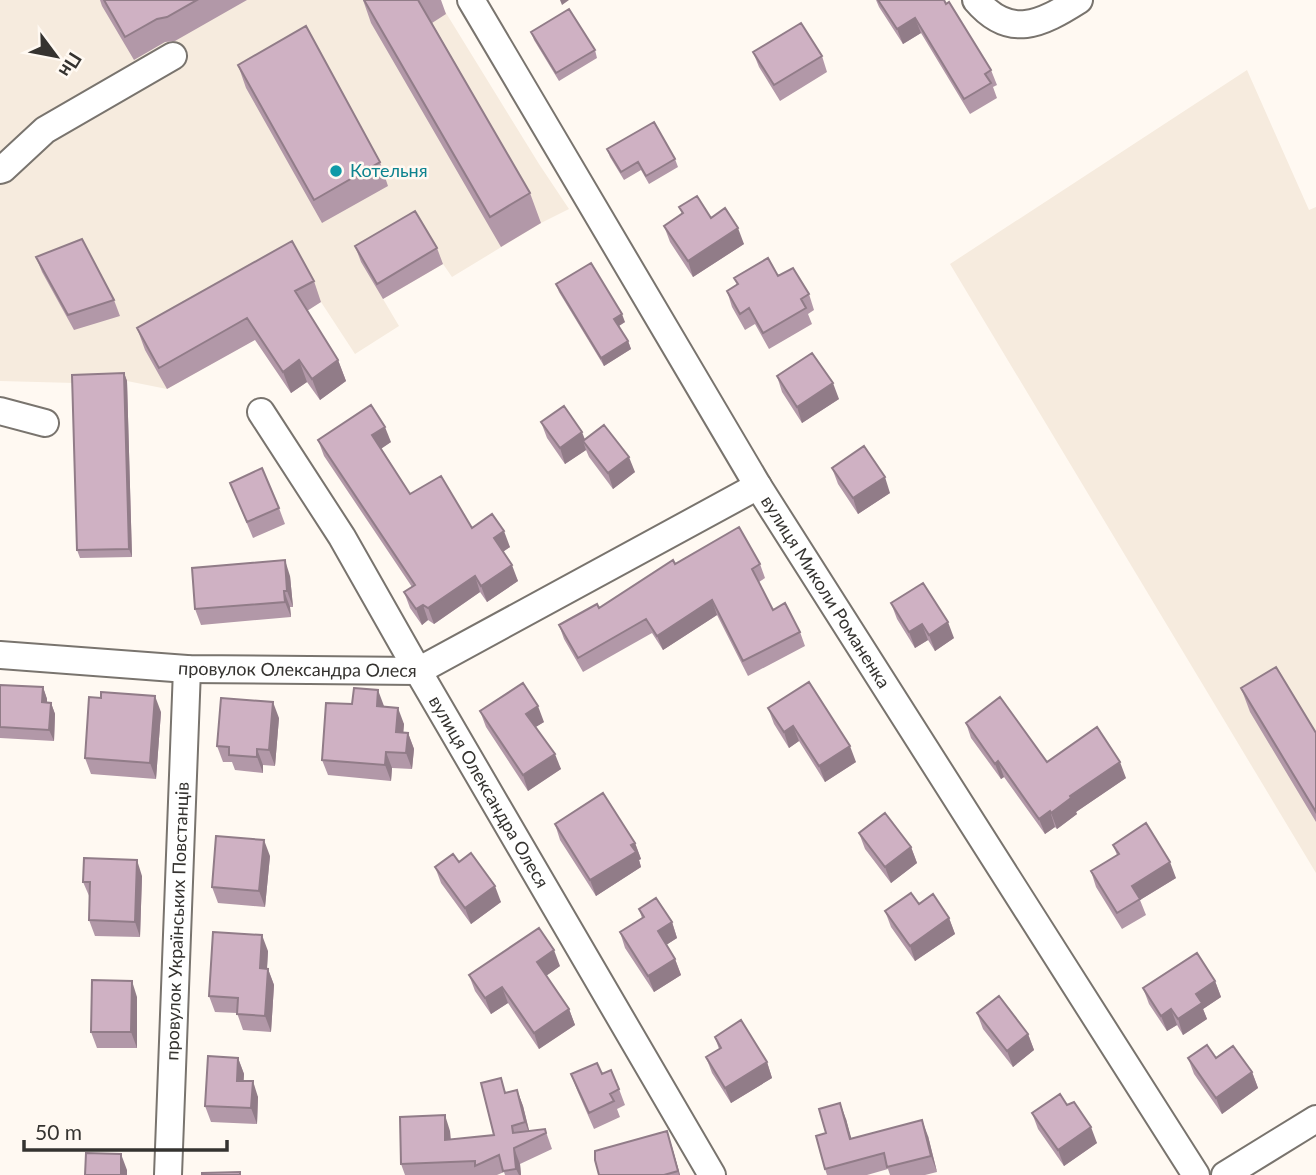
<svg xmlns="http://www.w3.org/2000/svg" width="1316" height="1175" viewBox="0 0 1316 1175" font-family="Lato,sans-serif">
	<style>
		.built { fill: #f6ebde }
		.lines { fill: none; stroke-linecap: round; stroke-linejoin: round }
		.minor-casing { stroke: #79746e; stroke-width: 30 }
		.minor { stroke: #fff; stroke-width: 26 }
		.wall { fill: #b298a8 }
		.shaded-wall { fill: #917c88 }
		.building { fill: #cfb1c3; stroke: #917c88; stroke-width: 2 }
		.culture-dot { fill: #0f9aa8; stroke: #fff9f2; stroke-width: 2.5 }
		.labels { text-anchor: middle; stroke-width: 5; stroke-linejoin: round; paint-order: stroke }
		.culture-label { font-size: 18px; fill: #0d838f; stroke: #fff9f2; text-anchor: start }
		.street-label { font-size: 18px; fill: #353330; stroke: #fff9f2 }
	</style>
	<rect width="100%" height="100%" fill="#fff9f2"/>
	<path class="built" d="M0,0h438l101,164 30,45 -28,14 -89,54 -9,-13 -60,35 16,27 -44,28 -34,-52 -154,87 -40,-8 -52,2 -75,-2z
		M1247,70l62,140 7,-3v666l-366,-609z"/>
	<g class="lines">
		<g class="minor-casing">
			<g id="minor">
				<path id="s1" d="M471,0l287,486 438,689"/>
				<path d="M976,0c34,40 65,24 103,0"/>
				<path d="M0,170l3,-1 42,-39 128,-74"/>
				<path d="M0,411l45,12"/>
				<path id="s2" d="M261,412l81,125 76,134 294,504"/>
				<path id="s3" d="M0,655l187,14 231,2 340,-185"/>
				<path id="s4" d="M168,1175l19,-506"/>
				<path d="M1225,1175l91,-56"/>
			</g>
		</g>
		<use href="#minor" class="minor"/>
	</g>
	<path class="wall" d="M100,0h147l-72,41 -10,1 -31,18 -32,-54z
		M363,0h78l5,14 -14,9 98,170 11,30 -40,24 -130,-224z
		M876,0h68l47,70 6,15 -4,2 4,11 -27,16 -49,-81 -18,11 -24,-37z
		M531,32l64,18 2,8 -38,23 -25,-41z
		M753,52l69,4 5,16 -47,29 -21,-34z
		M238,65l142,97 8,24 -66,37 -76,-135z
		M607,149l68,10 3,8 -29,17 -8,-14 -17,10 -14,-23z
		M679,207l32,11 33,26 -51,33 -23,-35 -6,-16 18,-12z
		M355,246l82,2 6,16 -60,35 -22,-37z
		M36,257l78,43 6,16 -46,14 -32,-58z
		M778,276l31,18 5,16 -6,4 4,10 -43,25 -14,-25 -10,6 -13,-23 -5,-16 10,-6 -3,-7z
		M314,281l7,21 -14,9 31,49 8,21 -26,19 -13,-18 -16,11 -36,-53 -88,49 -22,-39 -8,-22z
		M556,284l69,38 -6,4 9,15 3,8 -27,17 -45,-74z
		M124,373l3,8 5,176 -52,1 -3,-8z
		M777,376l62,23 -37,24 -20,-31z
		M541,422l44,17 50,33 -22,17 -24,-32 -3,-7 -21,14 -18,-26z
		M318,440l73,2 -10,6 29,46 62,34 38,19 -7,4 15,30 -31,21 -7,-10 -46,32 -6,-4 -6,5 -12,-17 -6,-16 8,-5 -88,-131z
		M832,468l58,25 -32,21 -20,-30z
		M230,483l49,25 6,16 -32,14z
		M675,564h85l5,14 -6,4 14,28 27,22 5,14 -57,30 -31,-61 -54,35 -11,-17 -69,39 -19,-33 -5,-14 40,-17z
		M290,576l3,31h-3l1,10 -90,8 -6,-16z
		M891,603l63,35 -19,13 -7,-11 -13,8 -18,-29z
		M0,685l43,2 4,12v3l4,1 4,11 -1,27 -54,-3z
		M1241,688l75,45v89l-66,-110z
		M352,704l32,3 20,17 -1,9h5l6,16 -2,20 -20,-1 -1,13 -63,-6 -6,-15z
		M768,708l88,54 -31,20 -26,-41 -10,7 -15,-24z
		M480,711l64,11 -9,5 26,42 -33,22 -42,-64z
		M161,712l-5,67 -65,-5 -6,-16z
		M279,718l-4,48 -12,-1v8l-28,-3 -3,-8h-9l-6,-16z
		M966,723l81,39 79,16 -50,34 1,2 -20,15 -2,-2 -10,7 -41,-57 -3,2 -30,-41z
		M555,824l80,19 6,16 -2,1 2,7 -45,29 -36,-56z
		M859,833l52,14 6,16 -26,20 -26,-34z
		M1113,845l63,33 -36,22 6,15 -24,14 -26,-42 -5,-16 26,-16z
		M270,856l-5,51 -47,-4 -6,-16z
		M459,862l42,40 -30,22 -30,-41 -6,-16z
		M142,876l-2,61 -45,-1 -6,-16 1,-22 -7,-16z
		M919,904l30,14 6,16 -40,27 -24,-34 -6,-16z
		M639,909l33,13 5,16 -11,7 9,14 6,16 -27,17 -29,-44 -5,-16 22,-14z
		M268,951l-1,18h1l6,16 -3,47 -28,-2 -6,-17 -22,-1 -6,-16z
		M560,966l-14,10 23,33 6,16 -36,24 -31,-46 -17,11 -16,-23 -6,-16z
		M1215,981l6,16 -18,12 4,10 -24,16 -6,-10 -10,6 -18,-27 -6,-16z
		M137,997v51h-40l-6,-16z
		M977,1013l51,21 6,16 -21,17 -30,-38z
		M715,1037l52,25 5,16 -41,25 -19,-30 -6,-16 13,-8z
		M238,1058l6,16 -1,7 15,16 -1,27 -46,-2 -6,-16z
		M1188,1058h28l36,14 6,16 -36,26 -28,-40z
		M571,1074h31l17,15 6,16 -8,4 3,8 -26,12 -17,-39z
		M517,1090l6,16 6,25 16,-2 7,20 -32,15 1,11h-16l-1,-3 -7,3h-92l-4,-11 49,-33 1,9 43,-5 13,-43z
		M1067,1105l30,38 -33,23 -26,-37 -6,-16z
		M846,1119l5,20 77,-3 9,36 -12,3h-35l-2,-6 -21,6h-40l-2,-6 1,-36z
		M672,1147l8,28h-81z"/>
	<path class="shaded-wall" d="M560,0h9l-7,5z
		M915,18l6,15 -18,11 -6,-15z
		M738,228l6,16 -51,33 -5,-16z
		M622,314l3,8 -8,5 -3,-8z
		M628,341l3,8 -27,17 -3,-8z
		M299,360l8,22 -16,11 -8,-21z
		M338,360l8,21 -26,19 -8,-21z
		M124,373l3,8 5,176 -3,-8z
		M833,383l6,16 -37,24 -5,-16z
		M385,427l6,15 -13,9 -6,-16z
		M582,432l6,15 -5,-6 3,9 -21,14 -5,-16z
		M629,457l6,15 -22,17 -5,-16z
		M885,477l5,16 -32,21 -5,-16z
		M504,531l6,16 -10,7 -6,-16z
		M285,560l5,16 3,31 -6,-16z
		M512,565l6,16 -31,21 -6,-16z
		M475,576l5,16 -46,32 -6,-16z
		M284,591l6,16 1,10 -6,-15z
		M712,600l5,15 -54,35 -6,-14z
		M423,605l5,15 -6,5 -6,-16z
		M948,622l6,16 -19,13 -6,-16z
		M922,624l6,16 -13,8 -6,-16z
		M43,687l4,12v15l-5,-12z
		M378,690l6,16 -2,16 -5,-16z
		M155,696l6,16 -5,67 -6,-16z
		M273,702l6,16 -4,48 -6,-16z
		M51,703l4,11 -1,27 -5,-11z
		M538,706l6,16 -13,8 -5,-16z
		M398,708l6,16 -2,24 -6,-16z
		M793,726l6,15 -10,7 -5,-16z
		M408,733l6,16 -2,20 -6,-16z
		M850,746l6,16 -31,20 -6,-16z
		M257,749l6,16v8l-6,-16z
		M386,752l6,16 -1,13 -6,-16z
		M555,754l6,15 -33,22 -5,-16z
		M998,761l6,16 -3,2 -6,-15z
		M1120,762l6,16 -50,34 1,2 -20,15 -6,-16 19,-17z
		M1050,811l5,16 -10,7 -6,-15z
		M264,840l6,16 -5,51 -6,-16z
		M635,843l6,16 -2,1 2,7 -45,29 -6,-16z
		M911,847l6,16 -26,20 -6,-16z
		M137,860l5,16 -2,61 -5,-15z
		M1170,862l6,16 -36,22 -8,-14z
		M495,886l6,16 -30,22 -6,-16z
		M949,918l6,16 -40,27 -5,-15z
		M672,922l5,16 -14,9 -5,-16z
		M262,935l6,16 -2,33 -6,-16z
		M554,950l6,16 -17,12 -6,-16z
		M675,959l6,16 -27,17 -6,-16z
		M268,969l6,16 -3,47 -6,-16z
		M132,981l5,16v51l-6,-16z
		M1215,981l6,16 -18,12 4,10 -24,16 -5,-16 18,-25z
		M502,987l6,16 -17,11 -6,-16z
		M569,1009l6,16 -36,24 -5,-16z
		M1171,1009l6,16 -10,6 -6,-15z
		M1028,1034l6,16 -21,17 -6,-16z
		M238,1058l6,16 -1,23 -6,-16z
		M767,1062l5,16 -41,25 -6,-15z
		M1252,1072l6,16 -36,26 -6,-16z
		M253,1081l5,16 -1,27 -6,-16z
		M517,1090l6,16 8,32 -6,-16z
		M840,1103l6,16 10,36 -6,-16z
		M445,1115l5,16 1,25 -6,-16z
		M922,1120l6,16 9,36 -6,-16z
		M1091,1127l6,16 -33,23 -6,-16z
		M667,1131l5,16 8,28h-1l-1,-4z
		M514,1148l6,16 1,11h-2l-3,-6z
		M121,1154l6,16v5h-6z"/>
	<path class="building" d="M104,0h93l-30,17 -10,2 -32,18z
		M364,0h54l112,193 -40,24z
		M878,0h66l2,4 3,-2 42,68 -6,4 6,9 -27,16 -49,-81 -18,11z
		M569,9l26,41 -39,23 -25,-41z
		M801,23l21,33 -48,29 -21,-33z
		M306,26l74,136 -66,38 -76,-135z
		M654,122l21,37 -29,17 -8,-14 -17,10 -14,-23z
		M697,196l14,22 14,-10 13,20 -50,33 -24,-35 19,-13 -4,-6z
		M415,211l22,37 -60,36 -22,-38z
		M82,239l32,61 -46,15 -32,-58z
		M292,241l22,40 -19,10 43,69 -26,19 -13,-19 -16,12 -36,-54 -88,50 -22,-40z
		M768,258l10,18 15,-8 16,26 -8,5 5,9 -43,25 -14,-25 -9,6 -13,-23 11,-7 -4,-6z
		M591,263l31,51 -8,5 14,22 -27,17 -45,-74z
		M812,353l21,30 -36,24 -20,-31z
		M124,373l5,176 -52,1 -5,-175z
		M371,405l14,22 -13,8 38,59 31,-18 31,52 20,-14 12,17 -10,7 18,27 -31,21 -6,-10 -47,32 -5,-3 -7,4 -12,-17 11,-7 -97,-145z
		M564,406l18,26 -22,16 -19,-26z
		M604,425l25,32 -21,16 -25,-32z
		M864,446l21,31 -32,21 -21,-30z
		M262,468l17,40 -32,14 -17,-39z
		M739,527l21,37 -8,5 21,41 12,-7 15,29 -57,29 -31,-61 -55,36 -11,-17 -68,39 -19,-33 38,-21 2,4 74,-48 2,4z
		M285,560l2,31h-3l1,11 -90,7 -3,-41z
		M923,583l25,39 -19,13 -7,-11 -13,8 -18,-29z
		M1276,667l40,66v79l-75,-124z
		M809,682l41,64 -31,20 -26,-40 -9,6 -16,-24z
		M523,683l15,23 -12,8 29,40 -32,21 -43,-64z
		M0,685l43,2 -1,15 9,1 -2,27 -49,-3z
		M354,688l24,2 -1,16 21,2 -2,24 12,1 -2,20 -20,-1 -1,13 -63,-5 4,-57 26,1z
		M101,692l54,4 -5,67 -65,-5 4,-61 12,1z
		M1000,697l47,65 50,-35 23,35 -50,34 1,2 -20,15 -1,-2 -11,8 -41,-58 -3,3 -29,-41z
		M221,698l52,4 -4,48 -12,-1v8l-28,-2v-8l-12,-1z
		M603,793l32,50 -4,2 5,7 -46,28 -35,-56z
		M885,813l26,34 -26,20 -26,-34z
		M1146,823l24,39 -38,24 8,13 -23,14 -26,-42 28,-17 -6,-9z
		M216,836l48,4 -5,51 -47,-4z
		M471,853l24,33 -30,22 -30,-41 18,-13 6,8z
		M84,858l53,2 -2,62 -46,-2 1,-38h-7z
		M911,893l8,11 14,-10 16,24 -39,28 -25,-35z
		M656,898l16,24 -14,9 17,28 -27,17 -28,-44 24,-15 -5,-8z
		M539,928l15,22 -17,12 32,47 -35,24 -32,-46 -17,11 -16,-23z
		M213,932l49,3 -2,33 8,1 -3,47 -28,-2 1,-16 -29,-2z
		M1197,953l18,28 -19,13 6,9 -24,16 -7,-10 -10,7 -18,-28z
		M92,980l40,1 -1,51h-40z
		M999,996l29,38 -21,17 -30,-38z
		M741,1020l26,42 -42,26 -19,-31 15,-9 -6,-11z
		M1207,1045l9,13 17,-12 19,26 -36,26 -28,-40z
		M208,1056l30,2 -1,23h16l-2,27 -46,-2z
		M597,1063l5,11 9,-4 8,19 -9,5 4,7 -25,12 -18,-39z
		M501,1078l4,15 12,-3 8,32 -13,4 1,7 32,-4 1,4 -32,15 2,21 -13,2 -4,-16 -24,11v-5l-74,3 -1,-47 45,-2v25l49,-5 -13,-52z
		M1060,1094l7,11 7,-3 17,25 -33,23 -26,-37z
		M840,1103l10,36 72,-19 9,36 -44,11 -3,-14 -59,16 -9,-33 10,-3 -7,-24z
		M667,1131l11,40 -14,4h-65l-4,-15v-9z
		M86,1153l35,1v21h-36z
		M240,1172v3h-38v-2z"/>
	<circle class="culture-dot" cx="336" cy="171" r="7"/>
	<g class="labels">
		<g class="culture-label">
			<text x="350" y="177">Котельня</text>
		</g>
		<g class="street-label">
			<text dy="6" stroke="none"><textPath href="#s1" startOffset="690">вулиця Миколи Романенка</textPath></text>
			<text dy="6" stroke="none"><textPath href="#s3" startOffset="298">провулок Олександра Олеся</textPath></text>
			<text dy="6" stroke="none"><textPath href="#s2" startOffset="443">вулиця Олександра Олеся</textPath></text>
			<text dy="6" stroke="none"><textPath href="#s4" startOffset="254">провулок Українських Повстанців</textPath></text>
		</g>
	</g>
	<g transform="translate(56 56) rotate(122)" stroke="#fff9f2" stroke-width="5" paint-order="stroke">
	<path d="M0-5L12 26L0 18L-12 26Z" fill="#353330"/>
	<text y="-10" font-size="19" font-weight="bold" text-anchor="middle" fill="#353330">Пн</text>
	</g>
	<path d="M24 1140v10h203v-10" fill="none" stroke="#353330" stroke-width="3.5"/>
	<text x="35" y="1140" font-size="21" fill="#353330" stroke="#fff9f2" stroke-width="5" paint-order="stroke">50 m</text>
</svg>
